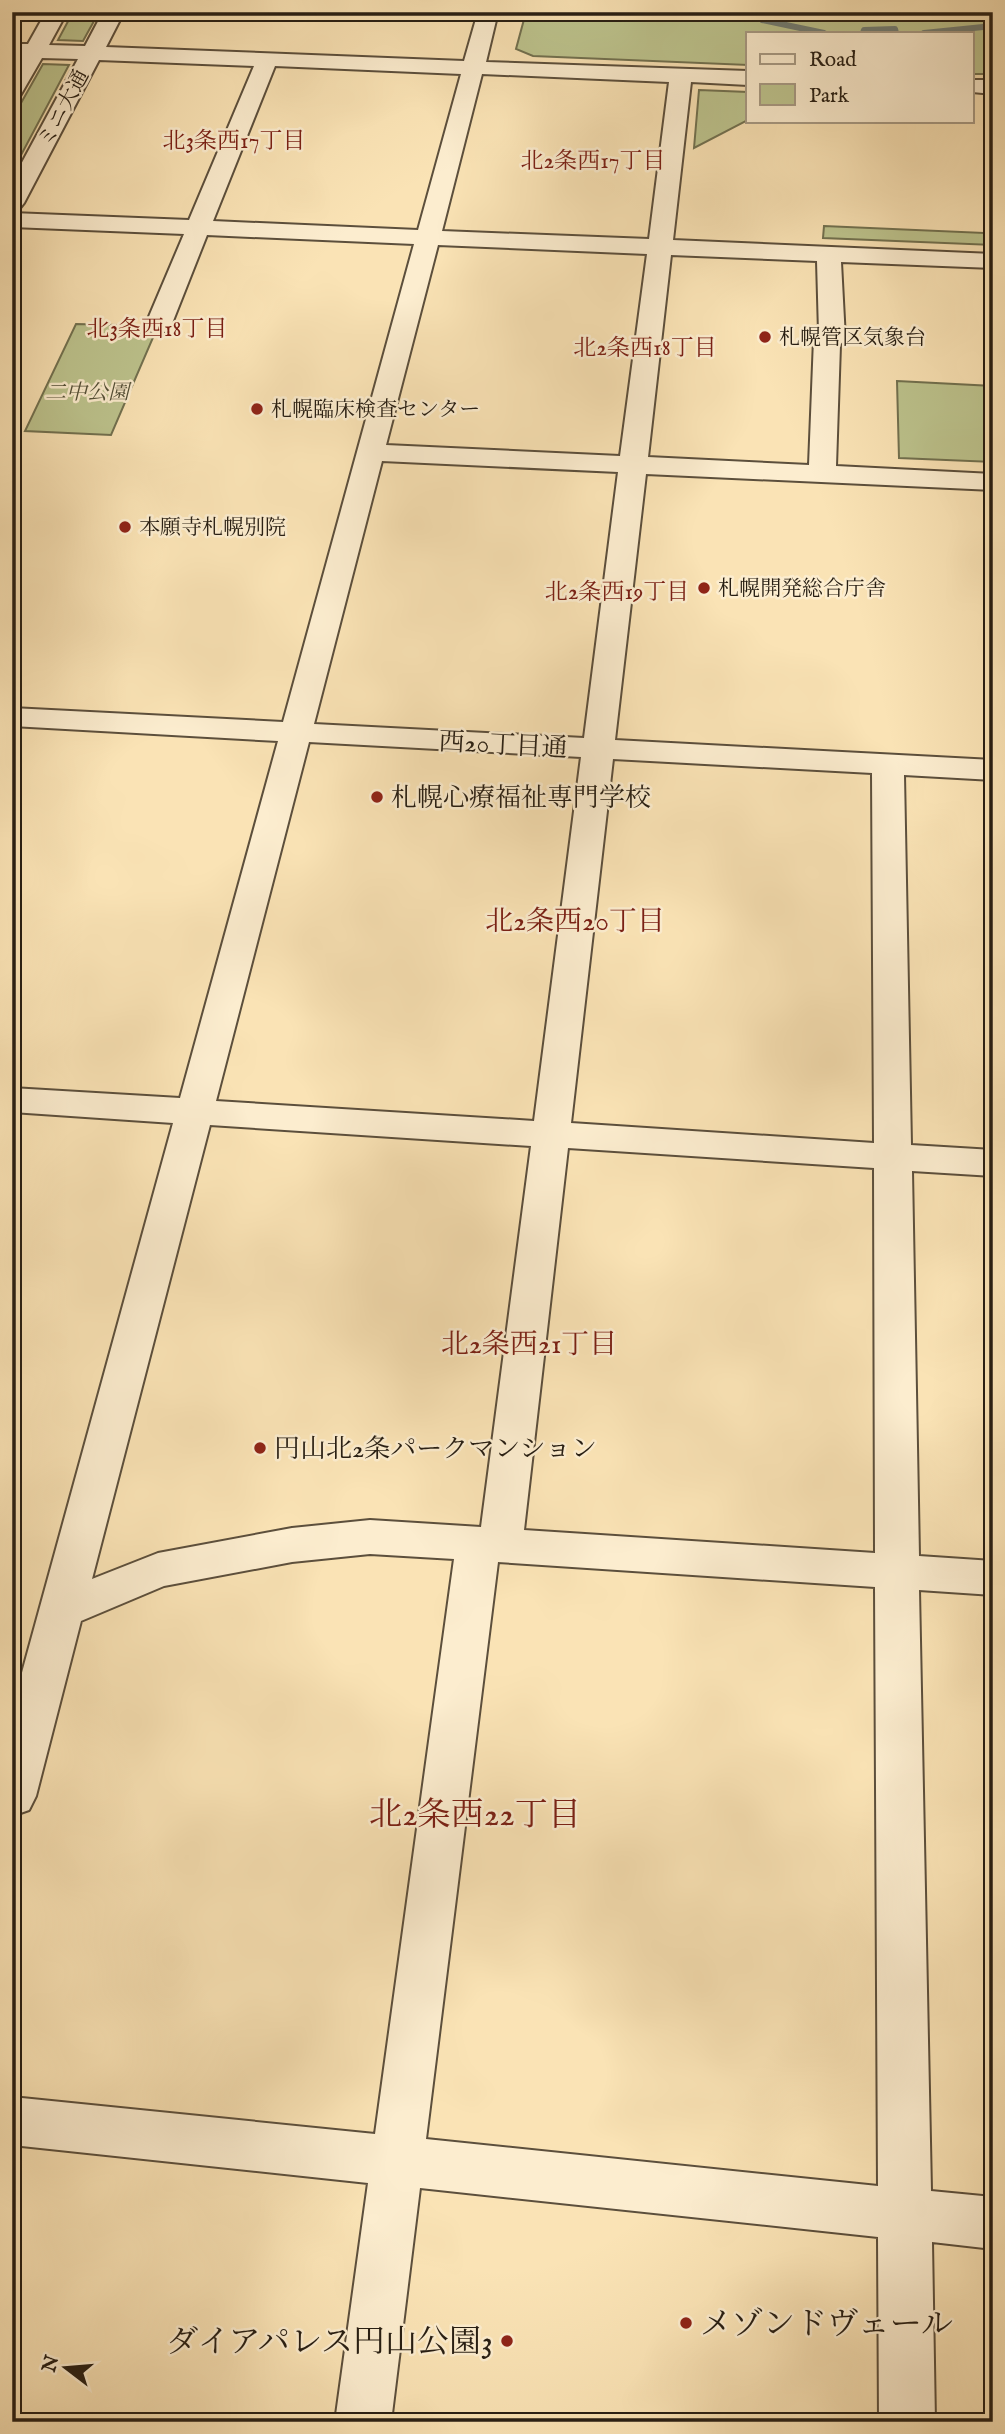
<svg xmlns="http://www.w3.org/2000/svg" width="1005" height="2434" viewBox="0 0 1005 2434" font-family="'IM FELL English','Noto Serif JP',serif">
	<style>
		.green { fill: #bdc48e; stroke: #727150; stroke-width: 2 }
		.lines { fill: none; stroke-linecap: round; stroke-linejoin: round }
		.stream { stroke: #707d75; stroke-width: 6 }
		.minor-casing { stroke: #5c4f3c; stroke-width: 4 }
		.minor { fill: #fcedcf; fill-rule: evenodd }
		.poi-dot { fill: #8f2418; stroke: #fcedcf; stroke-width: 2.5 }
		.labels { text-anchor: middle; stroke-width: 5; stroke-linejoin: round; paint-order: stroke }
		.far-street-label { font-size: 21px; fill: #271e13; stroke: #fcedcf }
		.far-poi-label { font-size: 21px; fill: #271e13; stroke: #fcedcf; text-anchor: start }
		.far-park-label { font-size: 21px; font-style: italic; fill: #545038; stroke: #fcedcf }
		.far-neighbourhood-label { font-size: 23px; fill: #7a1f14; stroke: #fcedcf }
		.street-label { font-size: 26px; fill: #271e13; stroke: #fcedcf }
		.poi-label { font-size: 26px; fill: #271e13; stroke: #fcedcf; text-anchor: start }
		.neighbourhood-label { font-size: 28px; fill: #7a1f14; stroke: #fcedcf }
		.near-poi-label { font-size: 32px; fill: #271e13; stroke: #fcedcf; text-anchor: start }
		.near-neighbourhood-label { font-size: 33px; fill: #7a1f14; stroke: #fcedcf }
	</style>
	<rect width="100%" height="100%" fill="#fae3b5"/>
	<filter id="stains"><feTurbulence type="fractalNoise" baseFrequency=".00286" numOctaves="4"/><feColorMatrix values="0 0 0 0 .2 0 0 0 0 .09 0 0 0 0 .02 0 0 0 .5 -.17"/></filter>
	<radialGradient id="worn" r=".72"><stop offset=".6" stop-color="#630" stop-opacity="0"/><stop offset="1" stop-color="#630" stop-opacity=".3"/></radialGradient>
	<path class="green" d="M73,12h26l-16,29 -25,-1z
		M526,12h467v62h-21v-41h-224v32l-215,-9 -17,-7z
		M43,64l26,1 -57,107v-53z
		M699,90l49,2v28l-54,28z
		M824,226l160,7v-6l9,-1v19l-170,-7z
		M76,324l82,2 -47,109 -86,-4z
		M897,381l96,5v76l-94,-4z"/>
	<g class="lines">
		<path class="stream" d="M774,12l-12,8 62,13
			M863,33l1,-3 31,-1 1,4
			M924,33l69,-7"/>
		<g class="minor-casing">
			<path id="minor" d="M46,12h21l-18,33 36,1 18,-34h21l-18,35 358,14 14,-49h20l-12,50 262,9v14l-57,-3 -18,158 320,14v14l-152,-6 4,77 -5,6 -4,121 157,8v16l-347,-16 -31,266 378,20v20l-89,-5 7,370 82,5v26l-81,-5 7,385 74,5v34l-74,-5 12,601 62,6v52l-61,-7 3,180h-56l-1,-185 -458,-49 -29,234h-56l33,-239 -356,-38v-48l363,37 79,-575 -84,-5 -78,8 -128,24 -83,35 -45,175 -7,14 -17,6v-107l161,-586 -161,-11v-24l168,10 98,-357 -266,-15v-18l271,14 131,-478 -207,-9 -36,91 -4,5 -9,3 -9,-3 -4,-5 39,-92 -172,-7v-14l177,7 65,-154 -155,-6 -75,143 -4,5 -8,2v-29l66,-122 -36,-1 -22,38 -8,2v-26l9,-15 -9,-1v-12h16zM275,66l186,8 -43,156 -205,-9zM482,74l187,8 -20,157 -207,-8zM438,245l209,9 -27,202 -234,-11zM671,255l146,6 2,72 -5,6 -5,126 -161,-8zM382,461l236,11 -34,266 -270,-14zM309,742l272,15 -47,364 -318,-20zM613,759l259,14 2,370 -303,-20zM210,1125l321,21 -50,381 -111,-7 -78,8 -134,25 -66,26zM568,1148l306,20 1,385 -351,-23zM498,1562l377,25 3,599 -452,-47z
				M972,80h21v14l-21,-2z"/>
		</g>
		<use href="#minor" class="minor"/>
	</g>
	<g class="poi-dot">
		<circle cx="765" cy="337" r="7"/>
		<circle cx="257" cy="409" r="7"/>
		<circle cx="125" cy="527" r="7"/>
		<circle cx="704" cy="588" r="7"/>
		<circle cx="377" cy="797" r="7"/>
		<circle cx="260" cy="1448" r="7"/>
		<circle cx="686" cy="2323" r="7"/>
		<circle cx="507" cy="2341" r="7"/>
	</g>
	<g class="labels">
		<g class="far-street-label">
			<text transform="translate(63 108) rotate(-62)" y="7">ミニ大通</text>
		</g>
		<g class="far-poi-label">
			<text x="779" y="344">札幌管区気象台</text>
			<text x="271" y="416">札幌臨床検査センター</text>
			<text x="139" y="534">本願寺札幌別院</text>
			<text x="718" y="595">札幌開発総合庁舎</text>
		</g>
		<g class="far-park-label">
			<text x="87" y="399">二中公園</text>
		</g>
		<g class="far-neighbourhood-label">
			<text x="234" y="148">北3条西17丁目</text>
			<text x="593" y="168">北2条西17丁目</text>
			<text x="157" y="336">北3条西18丁目</text>
			<text x="645" y="355">北2条西18丁目</text>
			<text x="617" y="599">北2条西19丁目</text>
		</g>
		<g class="street-label">
			<text transform="translate(503 744) rotate(3)" y="9">西20丁目通</text>
		</g>
		<g class="poi-label">
			<text x="391" y="806">札幌心療福祉専門学校</text>
			<text x="274" y="1457">円山北2条パークマンション</text>
		</g>
		<g class="neighbourhood-label">
			<text x="575" y="930">北2条西20丁目</text>
			<text x="529" y="1353">北2条西21丁目</text>
		</g>
		<g class="near-poi-label">
			<text x="700" y="2334">メゾンドヴェール</text>
			<text x="493" y="2352" text-anchor="end">ダイアパレス円山公園3</text>
		</g>
		<g class="near-neighbourhood-label">
			<text x="475" y="1825">北2条西22丁目</text>
		</g>
	</g>
	<rect width="1005" height="2434" fill="none" stroke="#fae3b5" stroke-width="42"/>
	<rect x="14" y="14" width="977" height="2406" fill="none" stroke="#271e13" stroke-width="3.5"/>
	<rect x="21" y="21" width="963" height="2392" fill="none" stroke="#271e13" stroke-width="2"/>
	<rect x="746" y="32" width="228" height="91" fill="#fcedcf" stroke="#a79a84" stroke-width="2"/>
	<rect x="760" y="54" width="35" height="10" fill="#fcedcf" stroke="#a79a84" stroke-width="2"/>
	<text x="809" y="66" font-size="21" fill="#271e13">Road</text>
	<rect x="760" y="84" width="35" height="21" fill="#bdc48e" stroke="#a79a84" stroke-width="2"/>
	<text x="809" y="102" font-size="21" fill="#271e13">Park</text>
	<g transform="translate(66 2368) rotate(286)" stroke="#fcedcf" stroke-width="5" paint-order="stroke">
	<path d="M0-5L12 26L0 18L-12 26Z" fill="#271e13"/>
	<text y="-10" font-size="19" font-weight="bold" text-anchor="middle" fill="#271e13">N</text>
	</g>
	<rect width="100%" height="100%" filter="url(#stains)"/>
	<rect width="100%" height="100%" fill="url(#worn)"/>
</svg>
